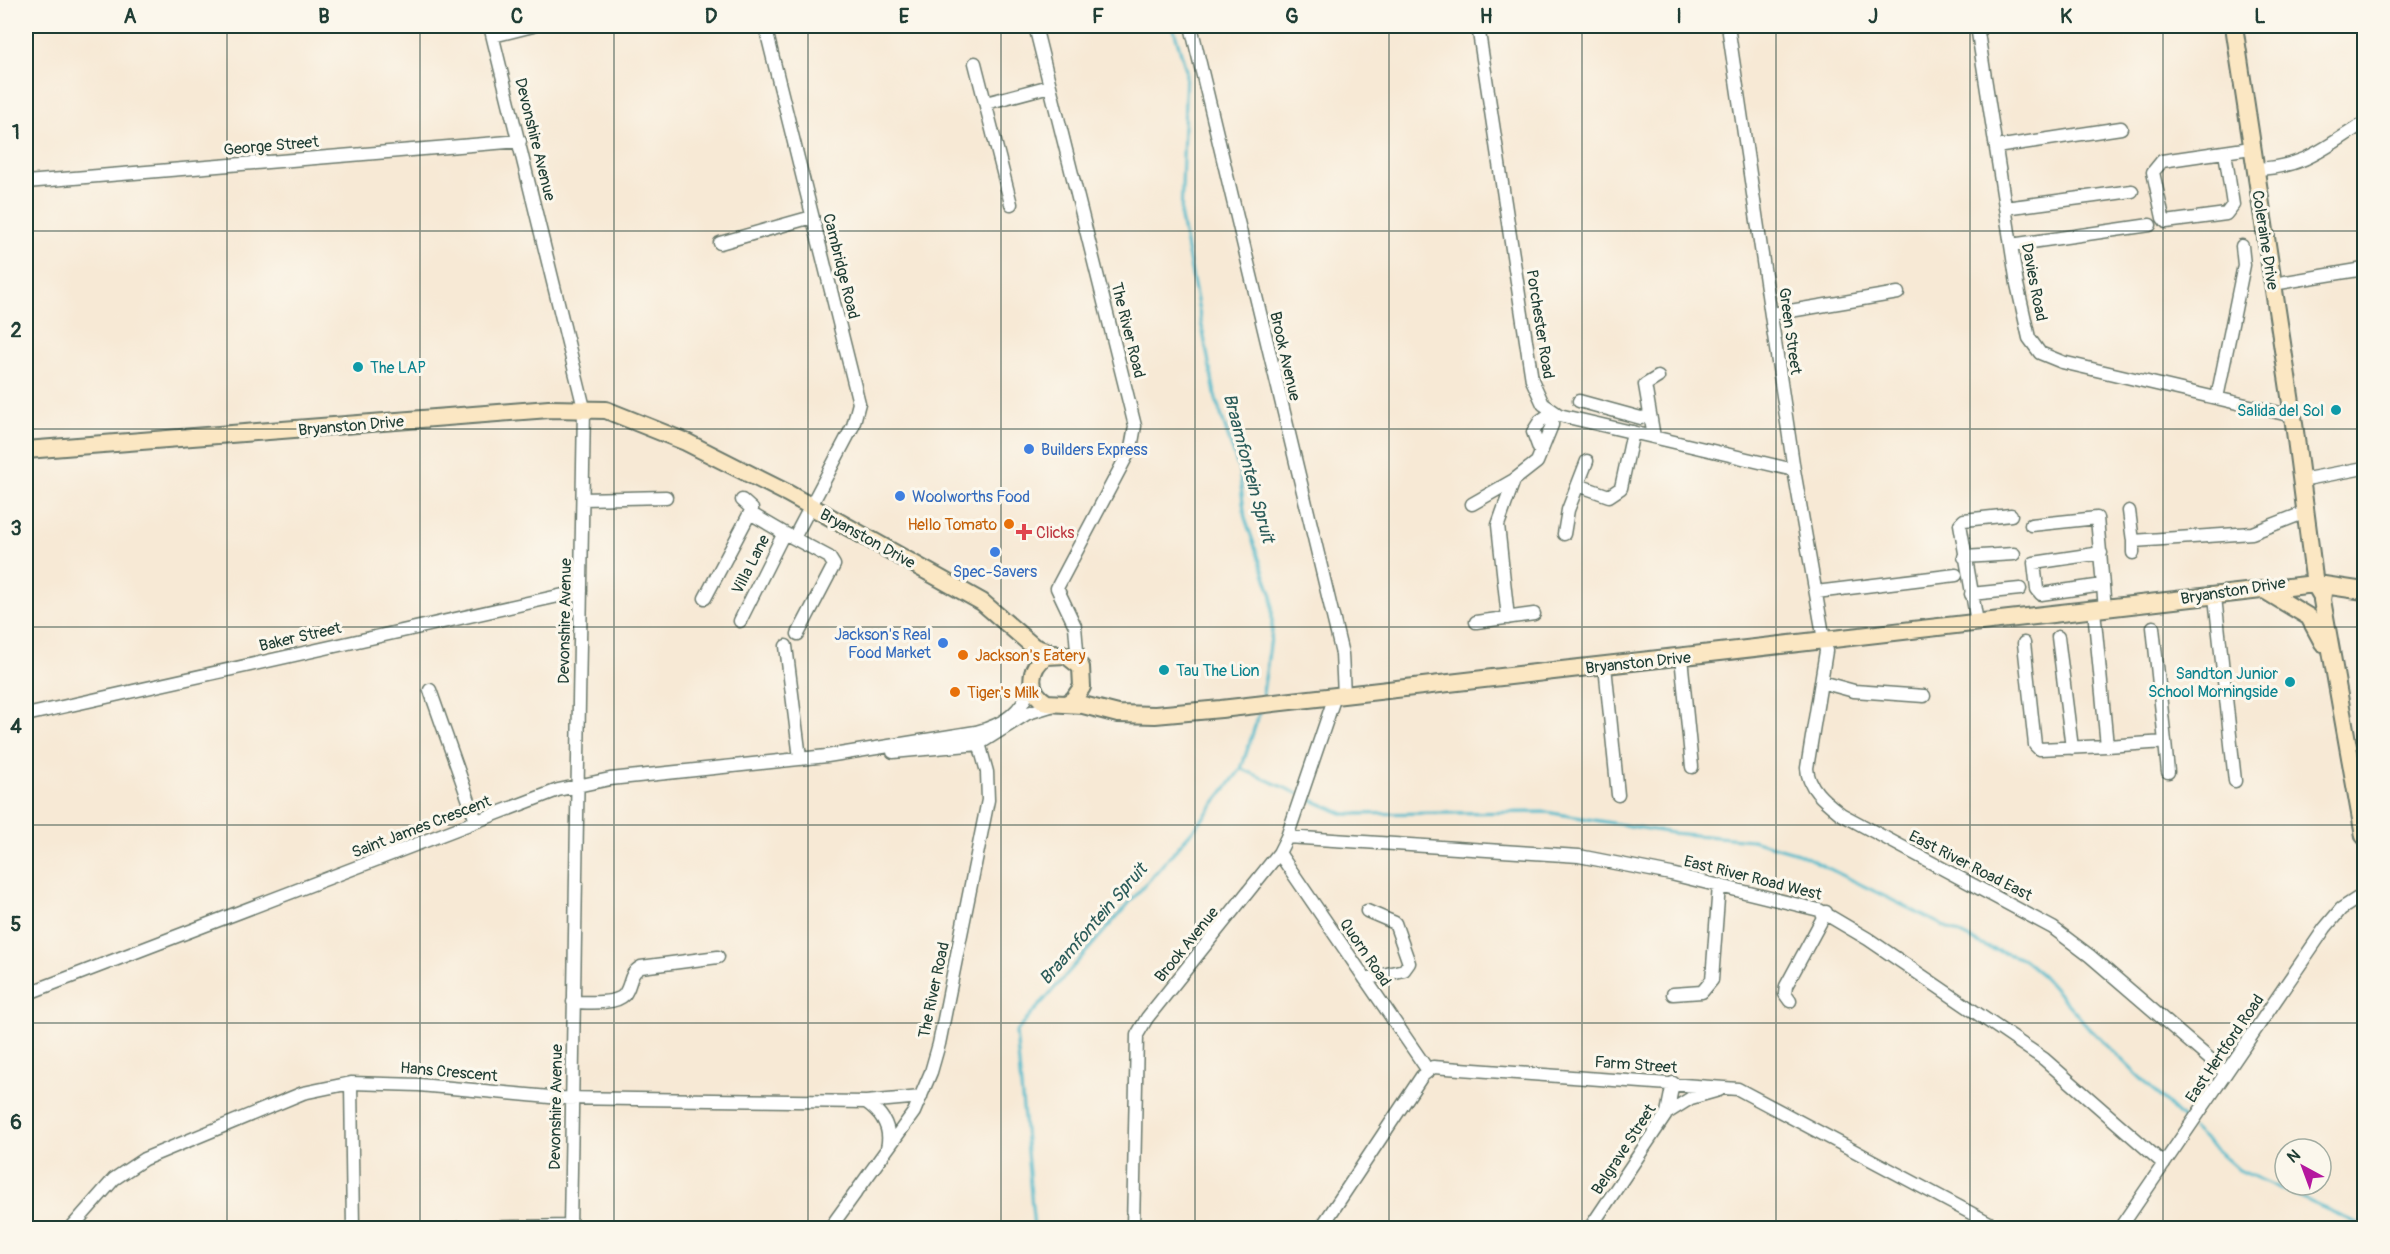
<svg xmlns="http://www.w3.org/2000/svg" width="2390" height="1254" viewBox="0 0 2390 1254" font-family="Pangolin,sans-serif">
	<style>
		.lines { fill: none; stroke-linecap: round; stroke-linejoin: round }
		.stream { stroke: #4fb9cb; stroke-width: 3 }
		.street-casing { stroke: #6b796c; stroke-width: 15 }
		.secondary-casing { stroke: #6b796c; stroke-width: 20 }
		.street { stroke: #fff; stroke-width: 12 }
		.secondary { stroke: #fbe7c3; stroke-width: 16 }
		.grid { fill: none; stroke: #1f3d34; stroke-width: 1.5; stroke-opacity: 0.55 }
		.culture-dot { fill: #0f9aa8; stroke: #fbf7ec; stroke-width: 2 }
		.shop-dot { fill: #3f7fe0; stroke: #fbf7ec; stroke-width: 2 }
		.food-dot { fill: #e8710a; stroke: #fbf7ec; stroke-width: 2 }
		.health-dot { fill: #e0444e; stroke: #fbf7ec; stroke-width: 2 }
		.labels { text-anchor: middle; stroke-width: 6; stroke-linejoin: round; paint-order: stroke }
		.street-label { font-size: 16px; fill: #1f3d34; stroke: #fbf7ec }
		.culture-label { font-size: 16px; fill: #0d838f; stroke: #fbf7ec; text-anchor: start }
		.shop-label { font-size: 16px; fill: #366cbe; stroke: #fbf7ec; text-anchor: start }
		.food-label { font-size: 16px; fill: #c56008; stroke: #fbf7ec; text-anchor: start }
		.health-label { font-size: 16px; fill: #be3a42; stroke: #fbf7ec; text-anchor: start }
		.water-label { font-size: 18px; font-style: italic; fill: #2b5c5a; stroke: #fbf7ec }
		.neatline { fill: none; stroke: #1f3d34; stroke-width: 2 }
		.grid-label { font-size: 20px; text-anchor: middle; font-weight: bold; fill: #1f3d34 }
	</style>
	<rect width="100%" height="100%" fill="#fbf7ec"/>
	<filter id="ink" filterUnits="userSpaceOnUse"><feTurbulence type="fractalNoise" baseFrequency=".0167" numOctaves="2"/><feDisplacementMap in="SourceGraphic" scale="12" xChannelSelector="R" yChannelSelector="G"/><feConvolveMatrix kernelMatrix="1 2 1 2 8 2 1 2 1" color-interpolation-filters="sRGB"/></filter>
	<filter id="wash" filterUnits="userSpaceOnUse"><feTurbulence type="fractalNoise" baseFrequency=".008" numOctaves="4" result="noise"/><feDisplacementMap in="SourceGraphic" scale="24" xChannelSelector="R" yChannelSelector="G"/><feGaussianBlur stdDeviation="1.35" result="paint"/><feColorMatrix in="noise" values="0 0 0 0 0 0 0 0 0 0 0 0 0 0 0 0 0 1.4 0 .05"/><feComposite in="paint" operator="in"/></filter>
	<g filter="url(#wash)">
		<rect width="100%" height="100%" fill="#f7e9d5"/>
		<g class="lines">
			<path class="stream" d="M1173,26l13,44 -5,148 35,181 23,71 6,48 27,78v35l-10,68
				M1242,769l57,25
				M1305,797l39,17 202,-2 126,21 80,7 46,13 188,94 37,12 19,16 48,54 98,95
				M2193,1129l46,41 125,56
				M1034,1228l-18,-196 184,-210 41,-53 19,-58"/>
		</g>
	</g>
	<g filter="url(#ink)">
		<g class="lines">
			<g class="street-casing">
				<path id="street" d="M490,26l94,382 -14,820
					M765,26l94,377 -6,23 -59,112
					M1035,26l100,400 -4,22 -74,140 18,38 3,37
					M1191,26l151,628 2,41
					M1478,26l54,354 11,24 16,11 235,55
					M1728,26l66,444 32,181 -19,117c1,21 19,34 34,46l212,114 37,28 136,117
					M1977,26l40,258 12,54 11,15 22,9 231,54
					M493,36l40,-10
					M975,63l36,141
					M986,103l64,-17
					M1996,147l125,-19
					M2225,152l8,53 -7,9 -60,8 -3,-4 -10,-46 9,-11 89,-13
					M2254,169c50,-1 70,-21 110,-46
					M26,182l494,-41
					M2005,208l127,-17
					M720,243l92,-26
					M2011,245l139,-20
					M2273,284l91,-15
					M1772,314l126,-21
					M2217,398l27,-133 -2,-19
					M1579,401l62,17 9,-2
					M1654,437l-9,-52 13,-8
					M1540,451l-7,-19 7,-11 13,-9
					M2301,480l63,-12
					M1578,485l31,11 12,-8 12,-56
					M583,499l83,-2
					M1472,504l42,-24
					M2129,511l4,30 119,-8 54,-21
					M750,513l34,20
					M2031,525l66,-7 8,91
					M1564,534l4,-24 19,-49
					M2133,541v12
					M1964,557l50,-3
					M2096,586l-55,8 -4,-5 -3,-26 67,-10
					M1816,592l140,-17
					M1971,594l49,-5
					M2215,597l20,184
					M705,598l47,-89 -10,-9
					M2094,610l13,136 58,-4 -12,-115
					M1508,618l-10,-93 16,-45 23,-18 15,-37 1,-13
					M740,621l44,-88 45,24 5,8 -36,69
					M1476,622l58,-8
					M1977,622l-17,-98 4,-4 47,-5
					M2058,637l14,111
					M2024,643l11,102 4,4 68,-3
					M786,646l14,112
					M1681,657l11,110
					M1605,666l13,129
					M1821,682l33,9 70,5
					M430,690l46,131
					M26,715l555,-124
					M2165,742l3,30
					M893,752l86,-8 49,-31 26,-8
					M1287,837l292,19 92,18 148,36 49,29 176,120 120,105
					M1279,853l148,216
					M1365,979l39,-9 5,-7 -14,-40 -28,-12
					M26,994l532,-204 52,-11 217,-23 149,-24c28,-7 46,-20 56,-48
					M1673,994l29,-2 10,-12 7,-95
					M1790,1001l-5,-7 1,-8 40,-74
					M573,1002c13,0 42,3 51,-7 8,-10 4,-21 17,-28l77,-10
					M351,1083l2,145
					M866,1102c16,11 26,26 21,46
					M1667,1113l24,-15 28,-8
					M71,1228l43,-49 30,-20 159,-66 48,-10 68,2 141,13 306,4 55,-5
					M459,1228l111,-2
					M830,1228l84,-116 17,-40 8,-28 49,-244 -1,-28 -11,-40
					M1133,1228l4,-193 10,-17 132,-165 8,-16 48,-141
					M1321,1228l101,-152 11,-9 305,22 261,139
					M1590,1228l77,-115 6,-30
					M2120,1228l205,-300 16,-19 23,-15"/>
			</g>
			<g class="secondary-casing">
				<path id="secondary" d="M2234,26l59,390 22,169 6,10
					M26,450l523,-41 57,1 80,32 101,51 195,109 52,45 20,7
					M2324,586l-2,14 42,236
					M2264,590l45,27 14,26
					M1066,704l7,-4 9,-13 -1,-20 -15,-12 -20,1c-18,13 -19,35 1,47l36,2 35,9 37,1 66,-6 1085,-124h18l40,6"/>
			</g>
			<use href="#street" class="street"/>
			<use href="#secondary" class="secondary"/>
		</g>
	</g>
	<path class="grid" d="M227,26v1202M420,26v1202M614,26v1202M808,26v1202M1001,26v1202M1195,26v1202M1389,26v1202M1582,26v1202M1776,26v1202M1970,26v1202M2163,26v1202M26,231h2338M26,429h2338M26,627h2338M26,825h2338M26,1023h2338"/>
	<g class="culture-dot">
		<circle cx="358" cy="367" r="6"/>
		<circle cx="2336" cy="410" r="6"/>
		<circle cx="1164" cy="670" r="6"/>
		<circle cx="2290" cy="682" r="6"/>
	</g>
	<g class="shop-dot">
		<circle cx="1029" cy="449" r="6"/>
		<circle cx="900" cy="496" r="6"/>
		<circle cx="995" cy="552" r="6"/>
		<circle cx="943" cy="643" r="6"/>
	</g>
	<g class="food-dot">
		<circle cx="1009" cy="524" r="6"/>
		<circle cx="963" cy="655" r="6"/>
		<circle cx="955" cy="692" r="6"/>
	</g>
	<path class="health-dot" d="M1021 523h6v6h6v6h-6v6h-6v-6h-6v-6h6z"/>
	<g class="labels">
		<g class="street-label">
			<text transform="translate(536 139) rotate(76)" y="6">Devonshire Avenue</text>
			<text transform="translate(271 145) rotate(-5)" y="6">George Street</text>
			<text transform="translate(2266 240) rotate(81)" y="6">Coleraine Drive</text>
			<text transform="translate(842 266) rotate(76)" y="6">Cambridge Road</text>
			<text transform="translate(2035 282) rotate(79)" y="6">Davies Road</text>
			<text transform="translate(1541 324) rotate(81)" y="6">Porchester Road</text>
			<text transform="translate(1129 330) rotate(76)" y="6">The River Road</text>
			<text transform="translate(1791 331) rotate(82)" y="6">Green Street</text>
			<text transform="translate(1286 356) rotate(77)" y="6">Brook Avenue</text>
			<text transform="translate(351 425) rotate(-5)" y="6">Bryanston Drive</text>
			<text transform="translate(868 538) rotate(29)" y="6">Bryanston Drive</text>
			<text transform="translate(750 564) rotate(-63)" y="6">Villa Lane</text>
			<text transform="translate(2233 590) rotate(-9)" y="6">Bryanston Drive</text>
			<text transform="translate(564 621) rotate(-89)" y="6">Devonshire Avenue</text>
			<text transform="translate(300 636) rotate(-13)" y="6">Baker Street</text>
			<text transform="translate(1638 662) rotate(-6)" y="6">Bryanston Drive</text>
			<text transform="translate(421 826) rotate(-21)" y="6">Saint James Crescent</text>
			<text transform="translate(1971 865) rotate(27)" y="6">East River Road East</text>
			<text transform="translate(1753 877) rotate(14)" y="6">East River Road West</text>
			<text transform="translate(1186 944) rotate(-51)" y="6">Brook Avenue</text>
			<text transform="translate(1366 952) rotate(56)" y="6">Quorn Road</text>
			<text transform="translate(933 990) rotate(-78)" y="6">The River Road</text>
			<text transform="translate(2224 1048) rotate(-56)" y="6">East Hertford Road</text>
			<text transform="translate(1636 1064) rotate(4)" y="6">Farm Street</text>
			<text transform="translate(449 1071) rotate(5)" y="6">Hans Crescent</text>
			<text transform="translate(555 1107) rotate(-89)" y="6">Devonshire Avenue</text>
			<text transform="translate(1623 1149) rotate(-57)" y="6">Belgrave Street</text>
		</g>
		<g class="culture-label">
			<text x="370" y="373">The LAP</text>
			<text x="2324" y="416" text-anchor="end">Salida del Sol</text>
			<text x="1176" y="676">Tau The Lion</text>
			<text x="2278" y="679" text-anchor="end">Sandton Junior<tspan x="2278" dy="18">School Morningside</tspan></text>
		</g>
		<g class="shop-label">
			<text x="1041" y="455">Builders Express</text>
			<text x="912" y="502">Woolworths Food</text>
			<text x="995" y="577" text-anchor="middle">Spec-Savers</text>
			<text x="931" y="640" text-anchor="end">Jackson's Real<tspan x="931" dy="18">Food Market</tspan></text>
		</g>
		<g class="food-label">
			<text x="997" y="530" text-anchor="end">Hello Tomato</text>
			<text x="975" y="661">Jackson's Eatery</text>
			<text x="967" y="698">Tiger's Milk</text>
		</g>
		<g class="health-label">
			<text x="1036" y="538">Clicks</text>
		</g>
		<g class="water-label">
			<text transform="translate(1249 468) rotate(75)" y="6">Braamfontein Spruit</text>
			<text transform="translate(1093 924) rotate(-49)" y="6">Braamfontein Spruit</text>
		</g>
	</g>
	<rect width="2390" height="1254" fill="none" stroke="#fbf7ec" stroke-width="66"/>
	<g transform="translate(2303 1167) rotate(319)"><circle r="28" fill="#fbf7ec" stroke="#a3ada2" stroke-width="1.5"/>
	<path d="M0-4.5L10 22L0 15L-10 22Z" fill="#b5179e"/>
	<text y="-9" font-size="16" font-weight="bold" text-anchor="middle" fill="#1f3d34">N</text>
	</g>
	<rect x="33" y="33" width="2324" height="1188" class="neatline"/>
	<g class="grid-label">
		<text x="130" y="23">A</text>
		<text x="324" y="23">B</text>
		<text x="517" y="23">C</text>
		<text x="711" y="23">D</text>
		<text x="904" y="23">E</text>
		<text x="1098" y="23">F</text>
		<text x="1292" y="23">G</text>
		<text x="1486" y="23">H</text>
		<text x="1679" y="23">I</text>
		<text x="1873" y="23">J</text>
		<text x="2066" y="23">K</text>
		<text x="2260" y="23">L</text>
		<text x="16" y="139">1</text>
		<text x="16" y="337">2</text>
		<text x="16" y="535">3</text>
		<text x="16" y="733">4</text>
		<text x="16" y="931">5</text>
		<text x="16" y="1129">6</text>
	</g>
</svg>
